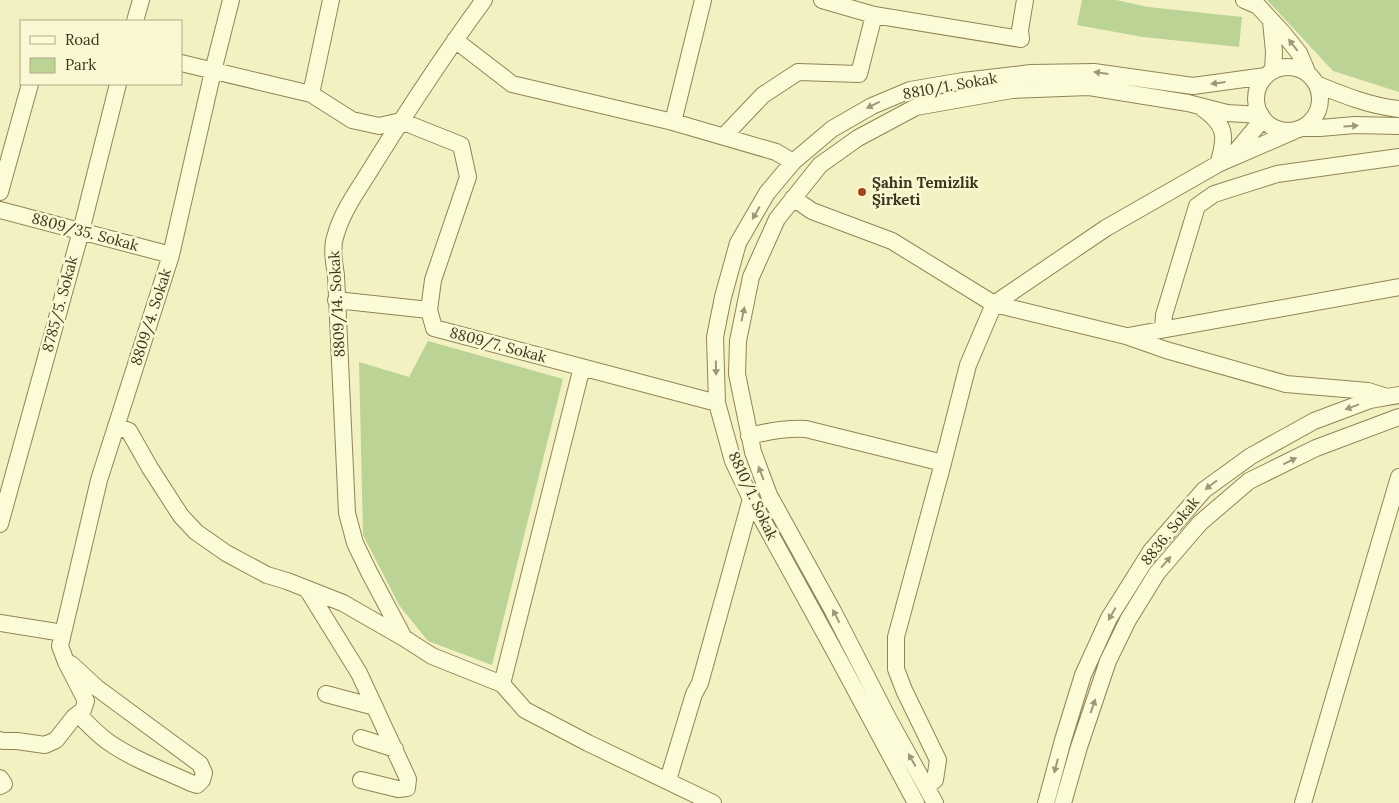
<svg xmlns="http://www.w3.org/2000/svg" width="1399" height="803" viewBox="0 0 1399 803" font-family="Lora,serif">
	<style>
		.green { fill: #bbd395 }
		.lines { fill: none; stroke-linecap: round; stroke-linejoin: round }
		.minor-casing { stroke: #8f8457; stroke-width: 18 }
		.minor { stroke: #fcfbd7; stroke-width: 16 }
		.oneway { fill: #9d987a }
		.poi-dot { fill: #a54220; stroke: #f9f8d3; stroke-width: 2 }
		.labels { text-anchor: middle; stroke-width: 5; stroke-linejoin: round; paint-order: stroke }
		.street-label { font-size: 15px; fill: #3e351d; stroke: #f9f8d3 }
		.poi-label { font-size: 15px; font-weight: bold; fill: #3e351d; stroke: #f9f8d3; text-anchor: start }
	</style>
	<rect width="100%" height="100%" fill="#f3f1c2"/>
	<path class="green" d="M1082,0h34l32,7 94,10 -3,30 -96,-10 -66,-12z
		M1267,0h132v92l-66,-21z
		M428,341l135,38 -71,286 -64,-24 -29,-36 -36,-70 -4,-173 50,15z"/>
	<g class="lines">
		<g class="minor-casing">
			<path id="minor" d="M822,0l52,15 147,24 -1,-9 5,-30
				M1244,0l14,6 25,27 16,20 9,21
				M135,21l6,-21
				M1271,21l3,31 -1,19
				M455,40l57,44 161,38 103,30 17,10
				M181,63l130,31 41,26 27,6 22,-5 60,24 7,32 -35,103 -4,30 5,18 283,75
				M1256 99a32 32 0 1 1 64 0a32 32 0 1 1-64 0Z
				M1316,84c27,11 54,22 83,25
				M311,94l20,-94
				M1202,108c24,16 25,29 16,56
				M673,122l30,-122
				M1302,128h18l35,-3 44,1
				M724,136l39,-41 35,-23 61,2 15,-59
				M1233,155l30,-36
				M0,192l30,-108
				M793,198l19,13 80,30 102,63 132,32 40,14 120,34 82,7 19,6
				M0,210l171,45
				M336,300l93,10
				M1163,329l1,-14 33,-109 17,-12 63,-20 122,-17
				M1128,336l271,-49
				M116,426l13,5 21,37 31,48 15,16 30,21 41,22 20,6 56,22 61,35 28,18 70,28 23,26 63,33 125,60
				M749,436c20,-5 37,-8 57,-7l137,34
				M0,524l81,-293 37,-147
				M307,589l52,84 49,106 -1,9 -9,1 -37,-9
				M0,623l63,10
				M404,638l-35,-66 -14,-29 -8,-30 -11,-238c-2,-13 -5,-28 0,-41 7,-25 25,-48 38,-70 35,-56 71,-111 110,-164
				M71,664l26,24 103,76 4,9 -2,7 -5,5 -6,-2c-28,-13 -59,-24 -84,-42 -11,-8 -20,-18 -29,-27
				M502,684l80,-317
				M326,694l49,13
				M361,738l34,11
				M0,740l3,1h14l28,4 11,-5 18,-23 9,-7 3,-9 -20,-39 -6,-16 39,-166 72,-225 42,-184 18,-71
				M0,778l4,6 -4,2
				M668,780l26,-86 6,-11 51,-184
				M926,786l9,-6 3,-20 -34,-70 -8,-21v-32l47,-174 25,-98 26,-61 112,-76 112,-64 76,-33
				M916,803l-81,-151 -84,-153 -18,-38 -16,-58 -2,-66 8,-40 15,-54 29,-50 26,-31 39,-33 40,-23 38,-16 53,-9 68,-8 63,-1 99,14 73,-10
				M935,803l-46,-83 -56,-109 -64,-116 -16,-43 -16,-78 1,-33 13,-64 26,-58 43,-54 38,-27 58,-31 96,-17 77,-3 99,16 39,10 34,2
				M1046,803l17,-63 20,-65 26,-57 42,-67 53,-61 47,-34 63,-35 56,-21 29,-5
				M1063,803l16,-56 29,-86 20,-41 29,-47 43,-50 49,-42 67,-33 83,-31
				M1303,803l96,-326"/>
		</g>
		<use href="#minor" class="minor"/>
	</g>
	<defs><path id="oneway-solid" d="M-6-.8H1V-3.2L6.5 0L1 3.2V.8H-6Z" transform="scale(1.25)"/></defs>
	<g class="oneway">
		<use href="#oneway-solid" transform="translate(1293 45) rotate(-128)"/>
		<use href="#oneway-solid" transform="translate(1101 73) rotate(-172)"/>
		<use href="#oneway-solid" transform="translate(1218 83) rotate(173)"/>
		<use href="#oneway-solid" transform="translate(873 105) rotate(154)"/>
		<use href="#oneway-solid" transform="translate(1351 126) rotate(-3)"/>
		<use href="#oneway-solid" transform="translate(756 213) rotate(120)"/>
		<use href="#oneway-solid" transform="translate(743 314) rotate(-78)"/>
		<use href="#oneway-solid" transform="translate(716 368) rotate(89)"/>
		<use href="#oneway-solid" transform="translate(1352 407) rotate(160)"/>
		<use href="#oneway-solid" transform="translate(1290 461) rotate(-26)"/>
		<use href="#oneway-solid" transform="translate(761 473) rotate(-111)"/>
		<use href="#oneway-solid" transform="translate(1211 485) rotate(143)"/>
		<use href="#oneway-solid" transform="translate(1166 562) rotate(-49)"/>
		<use href="#oneway-solid" transform="translate(1112 614) rotate(120)"/>
		<use href="#oneway-solid" transform="translate(836 616) rotate(-117)"/>
		<use href="#oneway-solid" transform="translate(1093 706) rotate(-71)"/>
		<use href="#oneway-solid" transform="translate(912 760) rotate(-119)"/>
		<use href="#oneway-solid" transform="translate(1056 766) rotate(105)"/>
	</g>
	<circle class="poi-dot" cx="862" cy="192" r="5"/>
	<g class="labels">
		<g class="street-label">
			<text transform="translate(950 86) rotate(-10)" y="5">8810/1. Sokak</text>
			<text transform="translate(85 232) rotate(15)" y="5">8809/35. Sokak</text>
			<text transform="translate(60 304) rotate(-75)" y="5">8785/5. Sokak</text>
			<text transform="translate(337 304) rotate(-93)" y="5">8809/14. Sokak</text>
			<text transform="translate(151 317) rotate(-72)" y="5">8809/4. Sokak</text>
			<text transform="translate(498 345) rotate(15)" y="5">8809/7. Sokak</text>
			<text transform="translate(753 496) rotate(65)" y="5">8810/1. Sokak</text>
			<text transform="translate(1170 531) rotate(-51)" y="5">8836. Sokak</text>
		</g>
		<g class="poi-label">
			<text x="872" y="188">Şahin Temizlik<tspan x="872" dy="17">Şirketi</tspan></text>
		</g>
	</g>
	<rect x="20" y="20" width="162" height="65" fill="#f9f8d3" stroke="#aeaa8a"/>
	<rect x="30" y="36" width="25" height="8" fill="#fcfbd7" stroke="#aeaa8a"/>
	<text x="65" y="45" font-size="15" fill="#3e351d">Road</text>
	<rect x="30" y="58" width="25" height="15" fill="#bbd395" stroke="#aeaa8a"/>
	<text x="65" y="70" font-size="15" fill="#3e351d">Park</text>
</svg>
